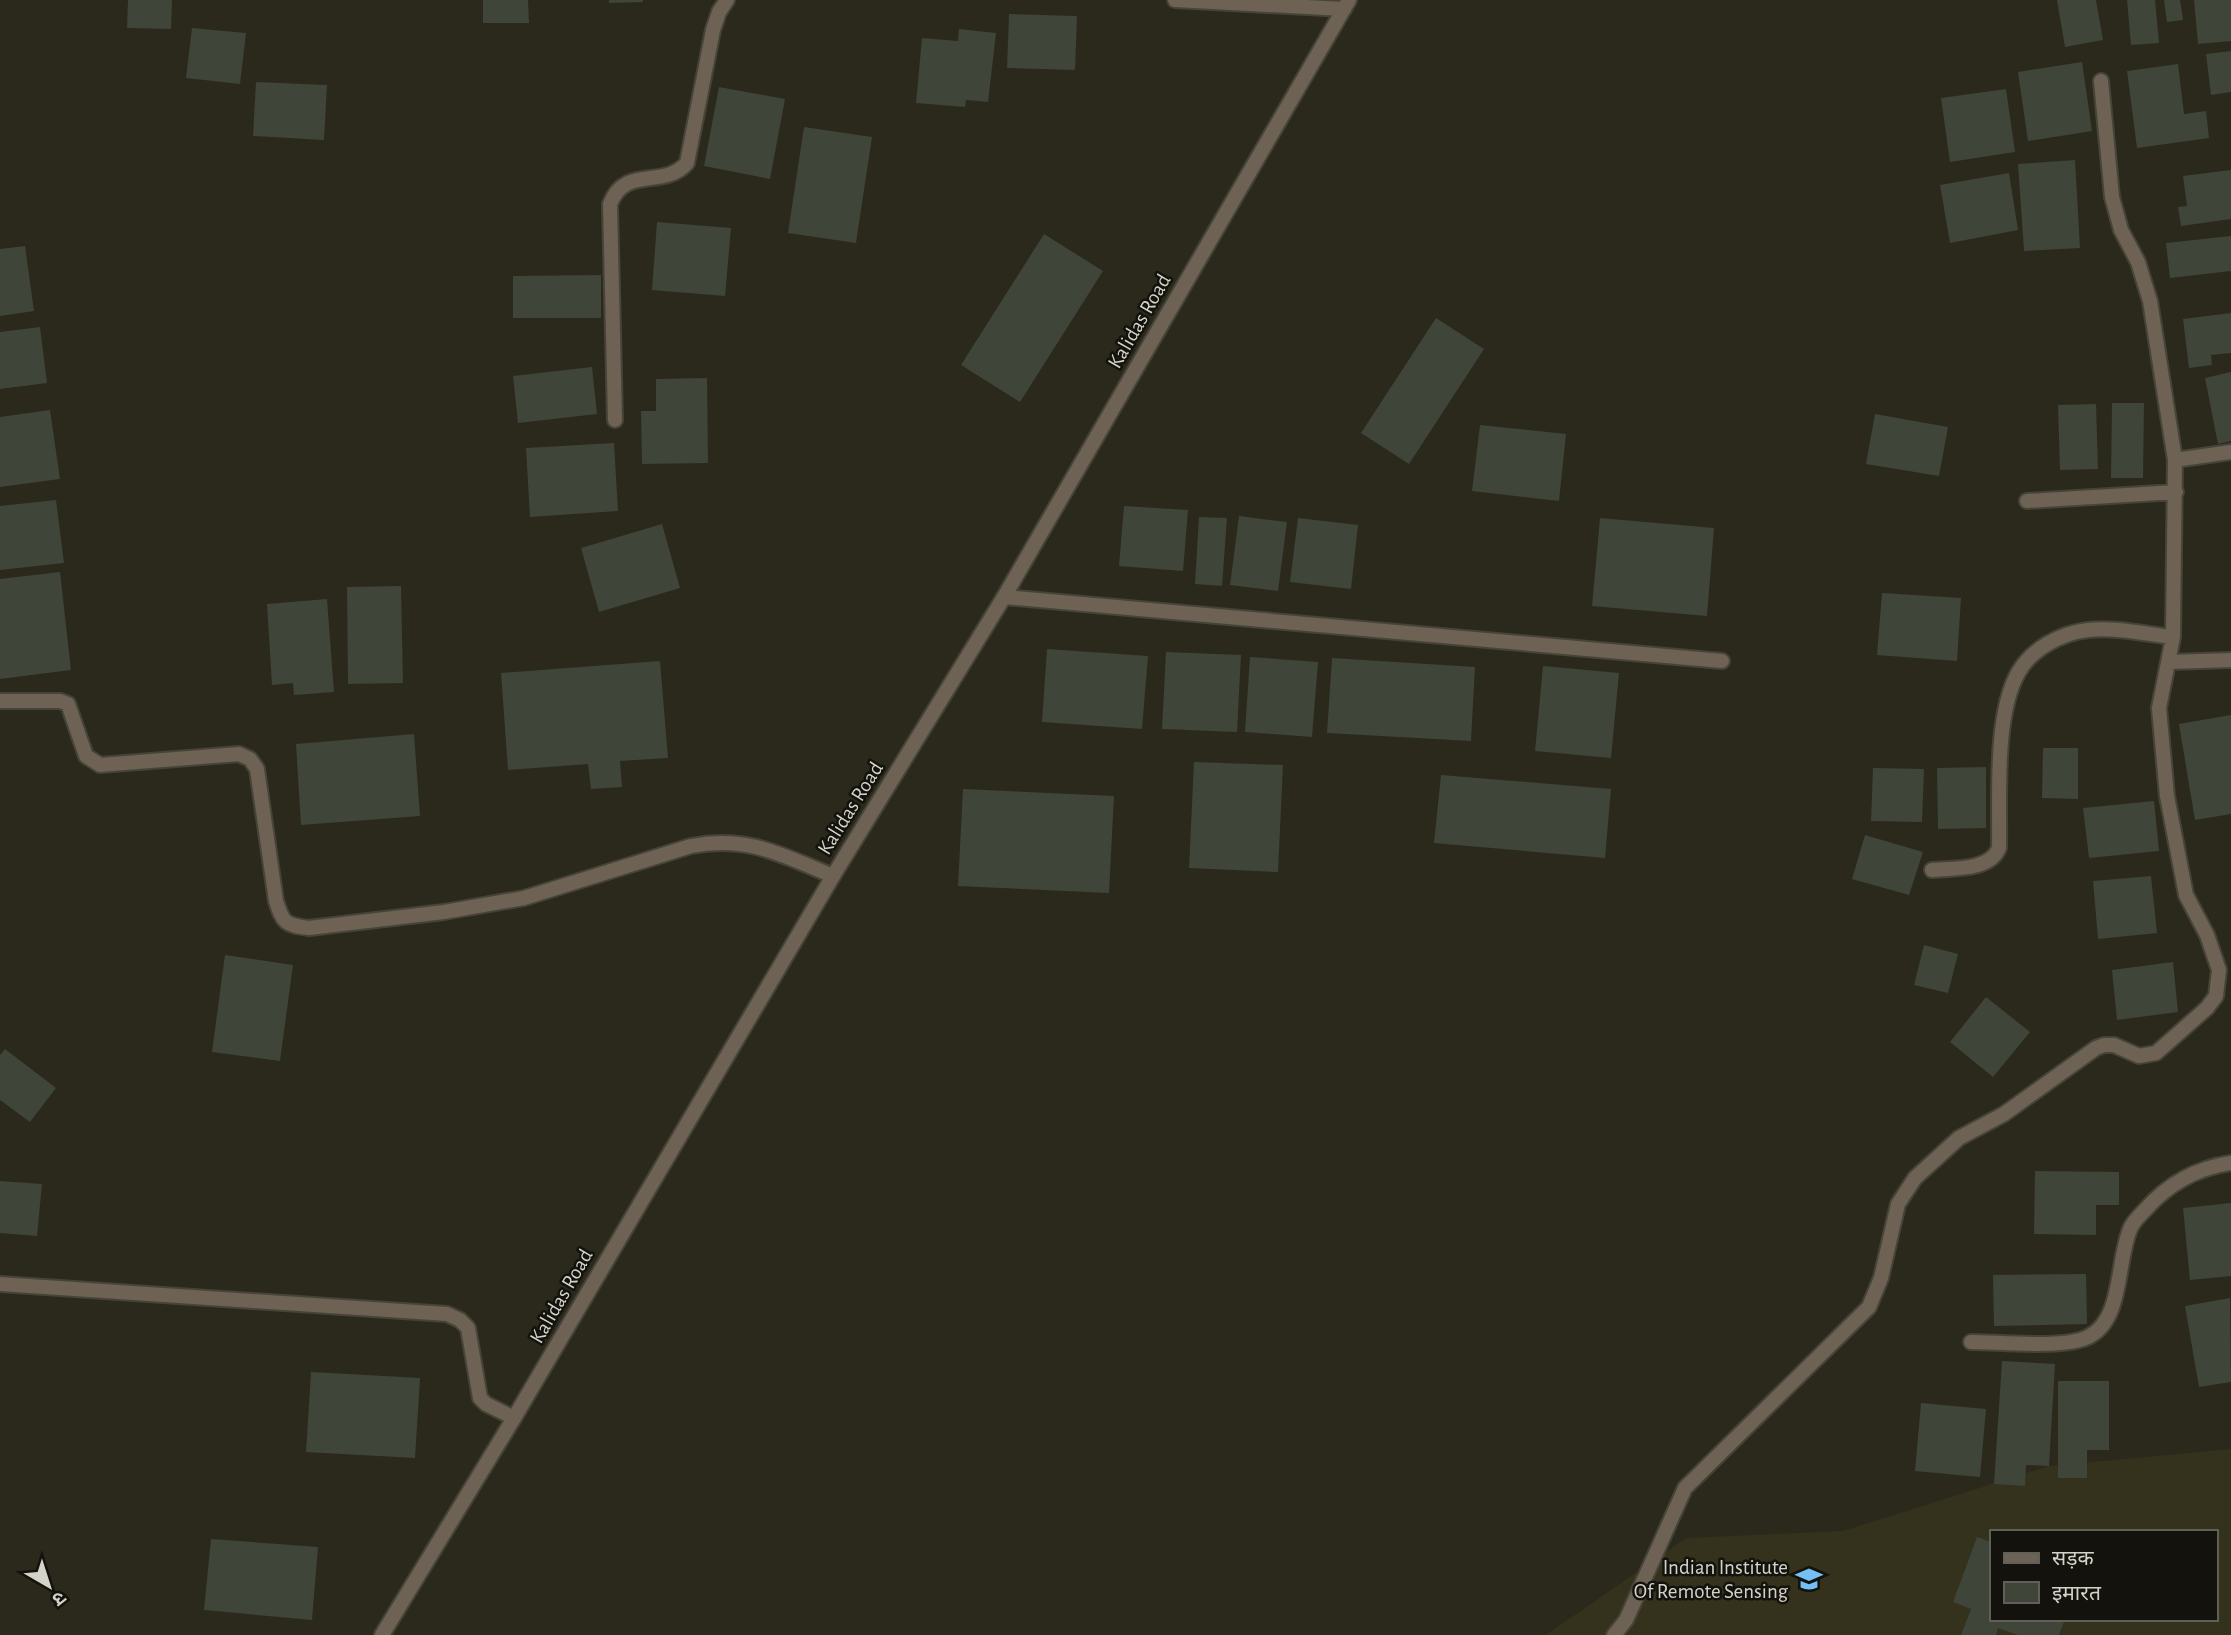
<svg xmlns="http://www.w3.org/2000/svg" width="2231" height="1635" viewBox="0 0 2231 1635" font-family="'Alegreya Sans','Noto Sans Devanagari',sans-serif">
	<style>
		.built { fill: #34311d; fill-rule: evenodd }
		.building { fill: #3f4539 }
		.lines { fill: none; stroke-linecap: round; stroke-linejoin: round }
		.minor-casing { stroke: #464438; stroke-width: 18 }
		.tertiary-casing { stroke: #464438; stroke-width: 18 }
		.minor { stroke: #6d6254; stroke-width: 14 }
		.tertiary { stroke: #6d6254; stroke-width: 14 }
		.labels { text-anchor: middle; stroke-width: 5; stroke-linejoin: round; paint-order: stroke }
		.street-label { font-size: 21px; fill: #d4d3ca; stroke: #13120c }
		.poi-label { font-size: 21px; fill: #d4d3ca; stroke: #13120c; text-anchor: end }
	</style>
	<rect width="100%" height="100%" fill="#2b291c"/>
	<path class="built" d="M2231,1449v186h-685l140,-97 157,-7 206,-65zM1991,1532h224v87h-224z"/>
	<path class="building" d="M128,0h44l-1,29 -44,-1z
		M483,0h45l1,23h-46z
		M609,0h34v2l-34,1z
		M2057,0h39l7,40 -38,7z
		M2127,0h28l4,43 -28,2z
		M2164,0h16l3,20 -16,2z
		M2194,0h37v41l-33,3z
		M1009,14l68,2 -2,54 -68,-2z
		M192,28l54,5 -6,51 -54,-6z
		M959,29l37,4 -8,69 -22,-2 -1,7 -49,-4 6,-65 36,3z
		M2231,51v41l-20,3 -5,-41z
		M2082,62l10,69 -64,10 -10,-69z
		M2178,64l6,50 22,-3 3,27 -72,10 -10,-77z
		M256,82l71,3 -3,55 -71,-4z
		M719,87l66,12 -15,80 -66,-13z
		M2006,89l9,63 -65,10 -9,-64z
		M804,127l68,10 -16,106 -68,-10z
		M2075,160l5,88 -56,3 -6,-87z
		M2231,170v49l-50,7 -3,-19 9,-1 -4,-30z
		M2009,173l9,57 -68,13 -10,-58z
		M657,222l74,6 -6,68 -73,-6z
		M1044,234l59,37 -83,131 -59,-37z
		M2231,236v35l-61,7 -4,-35z
		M25,246l9,65 -34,5v-67z
		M601,275v43h-88v-42z
		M2231,313v40l-20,2 1,10 -23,3 -6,-49z
		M1436,318l48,31 -75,115 -48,-31z
		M40,327l7,56 -47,6v-57z
		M592,367l5,47 -79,9 -5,-47z
		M2231,372v69l-13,3 -13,-66z
		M707,378l1,85 -66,1 -1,-53h15v-32z
		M2112,403h32l-1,75h-32z
		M2096,404l2,65 -38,1 -2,-65z
		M50,410l10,69 -60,8v-70z
		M1875,414l73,13 -9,49 -73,-12z
		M1480,425l86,9 -7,67 -87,-10z
		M614,443l4,68 -88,6 -4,-69z
		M56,500l8,63 -64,7v-64z
		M1124,506l64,4 -5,61 -64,-5z
		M1239,516l48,6 -9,69 -48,-6z
		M1199,517l28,1 -5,68 -27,-2z
		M1298,518l60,7 -7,64 -61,-7z
		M1600,518l114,10 -7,88 -115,-10z
		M662,524l18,64 -81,24 -18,-64z
		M60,572l11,98 -71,9v-100z
		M401,586l2,97 -55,1 -1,-97z
		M1882,593l79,5 -4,63 -80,-6z
		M327,599l7,93 -40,3 -1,-12 -21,2 -5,-81z
		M1047,649l101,7 -6,73 -100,-7z
		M1166,652l75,3 -4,77 -75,-3z
		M1250,657l68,5 -6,75 -67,-5z
		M1332,658l143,9 -4,74 -144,-8z
		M660,661l8,97 -48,3 2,26 -31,2 -3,-25 -80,6 -7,-97z
		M1543,666l76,7 -8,85 -76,-7z
		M2231,715v99l-36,6 -16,-96z
		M414,734l6,82 -119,9 -5,-81z
		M2043,748h35v51l-36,-1z
		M1194,762l89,3 -5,107 -89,-4z
		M1986,767v61l-48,1 -1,-61z
		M1873,768l51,1 -2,53 -51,-1z
		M1441,775l170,14 -6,69 -171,-15z
		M963,789l151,7 -5,97 -151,-7z
		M2154,801l5,50 -70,7 -6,-50z
		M1865,835l58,17 -14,43 -57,-16z
		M2151,876l6,57 -59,6 -5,-58z
		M1924,945l34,9 -10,39 -34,-8z
		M225,955l68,10 -13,96 -68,-9z
		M2173,962l5,50 -61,8 -5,-50z
		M1986,997l44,35 -37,45 -43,-35z
		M5,1049l51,39 -26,34 -30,-22v-45z
		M2035,1171l84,1v33h-23v30l-62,-1z
		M0,1181l42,3 -5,52 -37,-3z
		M2231,1203v73l-41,4 -7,-72z
		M2086,1274l1,50 -93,2 -1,-51z
		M2230,1298l1,84 -32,5 -14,-81z
		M2002,1361l53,3 -6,102 -23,-1 -1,21 -31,-2z
		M311,1372l109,6 -5,80 -109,-6z
		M2058,1381h51v69h-22v28h-29z
		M1921,1403l65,6 -6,68 -65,-6z
		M1977,1537l14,5v77h74l-6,16h-41l-20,-7 -2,7h-35l10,-26 -18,-7z
		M211,1539l107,8 -6,73 -108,-10z"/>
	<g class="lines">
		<g class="minor-casing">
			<path id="minor" d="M1175,0l169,9
				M615,420l-5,-216c16,-40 53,-14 77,-41l26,-133 6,-18 8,-12
				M2175,460l56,-8
				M2027,501l149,-9
				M1004,597l718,64
				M2169,662l62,-2
				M0,701h60l8,3 18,52 14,9 139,-11 11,5 7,10 19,132c7,22 9,24 33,27l135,-16 80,-14 167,-52c56,-11 91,9 142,30
				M1932,870c21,-2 58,1 67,-22 1,-50 -5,-132 19,-175 13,-24 43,-40 70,-43 28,-3 57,4 85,7
				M0,1284l447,30 13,6 8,8 12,70 6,6 28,14
				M1971,1342c29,0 93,7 117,-5 36,-17 28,-78 43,-110 3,-6 9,-12 14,-17 23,-26 52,-42 86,-47
				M1614,1635l12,-15 59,-132 184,-181 12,-29 17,-74 17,-26 44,-40 45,-24 92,-66 8,-3h10l25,11 17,-3 51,-45 9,-12 3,-26 -12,-35 -21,-40 -19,-99 -8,-88 14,-71 2,-177 -25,-159 -12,-39 -17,-32 -9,-33 -11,-116"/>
		</g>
		<g class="tertiary-casing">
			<path id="tertiary" d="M382,1635l132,-217 319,-542 171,-279 345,-597"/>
		</g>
		<use href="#minor" class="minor"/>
		<use href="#tertiary" class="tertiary"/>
	</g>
	<defs>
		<g id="university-bare" transform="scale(2.1)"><path d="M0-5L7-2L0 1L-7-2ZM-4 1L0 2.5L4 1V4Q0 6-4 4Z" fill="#74c0f6" stroke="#13120c" stroke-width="2.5" paint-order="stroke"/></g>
	</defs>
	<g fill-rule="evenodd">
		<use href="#university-bare" x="1809" y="1579"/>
	</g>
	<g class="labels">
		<g class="street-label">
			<text transform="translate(1139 321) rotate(-60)" y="7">Kalidas Road</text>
			<text transform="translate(850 808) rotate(-58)" y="7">Kalidas Road</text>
			<text transform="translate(561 1296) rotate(-60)" y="7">Kalidas Road</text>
		</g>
		<g class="poi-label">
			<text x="1788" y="1574">Indian Institute<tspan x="1788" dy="24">Of Remote Sensing</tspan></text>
		</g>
	</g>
	<rect x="1990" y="1530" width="228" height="91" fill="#13120c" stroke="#605f58" stroke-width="2"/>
	<rect x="2004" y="1553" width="35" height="10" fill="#6d6254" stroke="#605f58" stroke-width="2"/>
	<text x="2052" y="1565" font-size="21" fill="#d4d3ca">सड़क</text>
	<rect x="2004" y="1582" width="35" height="21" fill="#3f4539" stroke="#605f58" stroke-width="2"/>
	<text x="2052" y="1600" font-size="21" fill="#d4d3ca">इमारत</text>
	<g transform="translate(49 1586) rotate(141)" stroke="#13120c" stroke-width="5" paint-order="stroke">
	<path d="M0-5L12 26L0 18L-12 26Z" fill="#d4d3ca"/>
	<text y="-10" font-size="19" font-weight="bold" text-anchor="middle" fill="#d4d3ca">उ</text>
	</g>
</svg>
